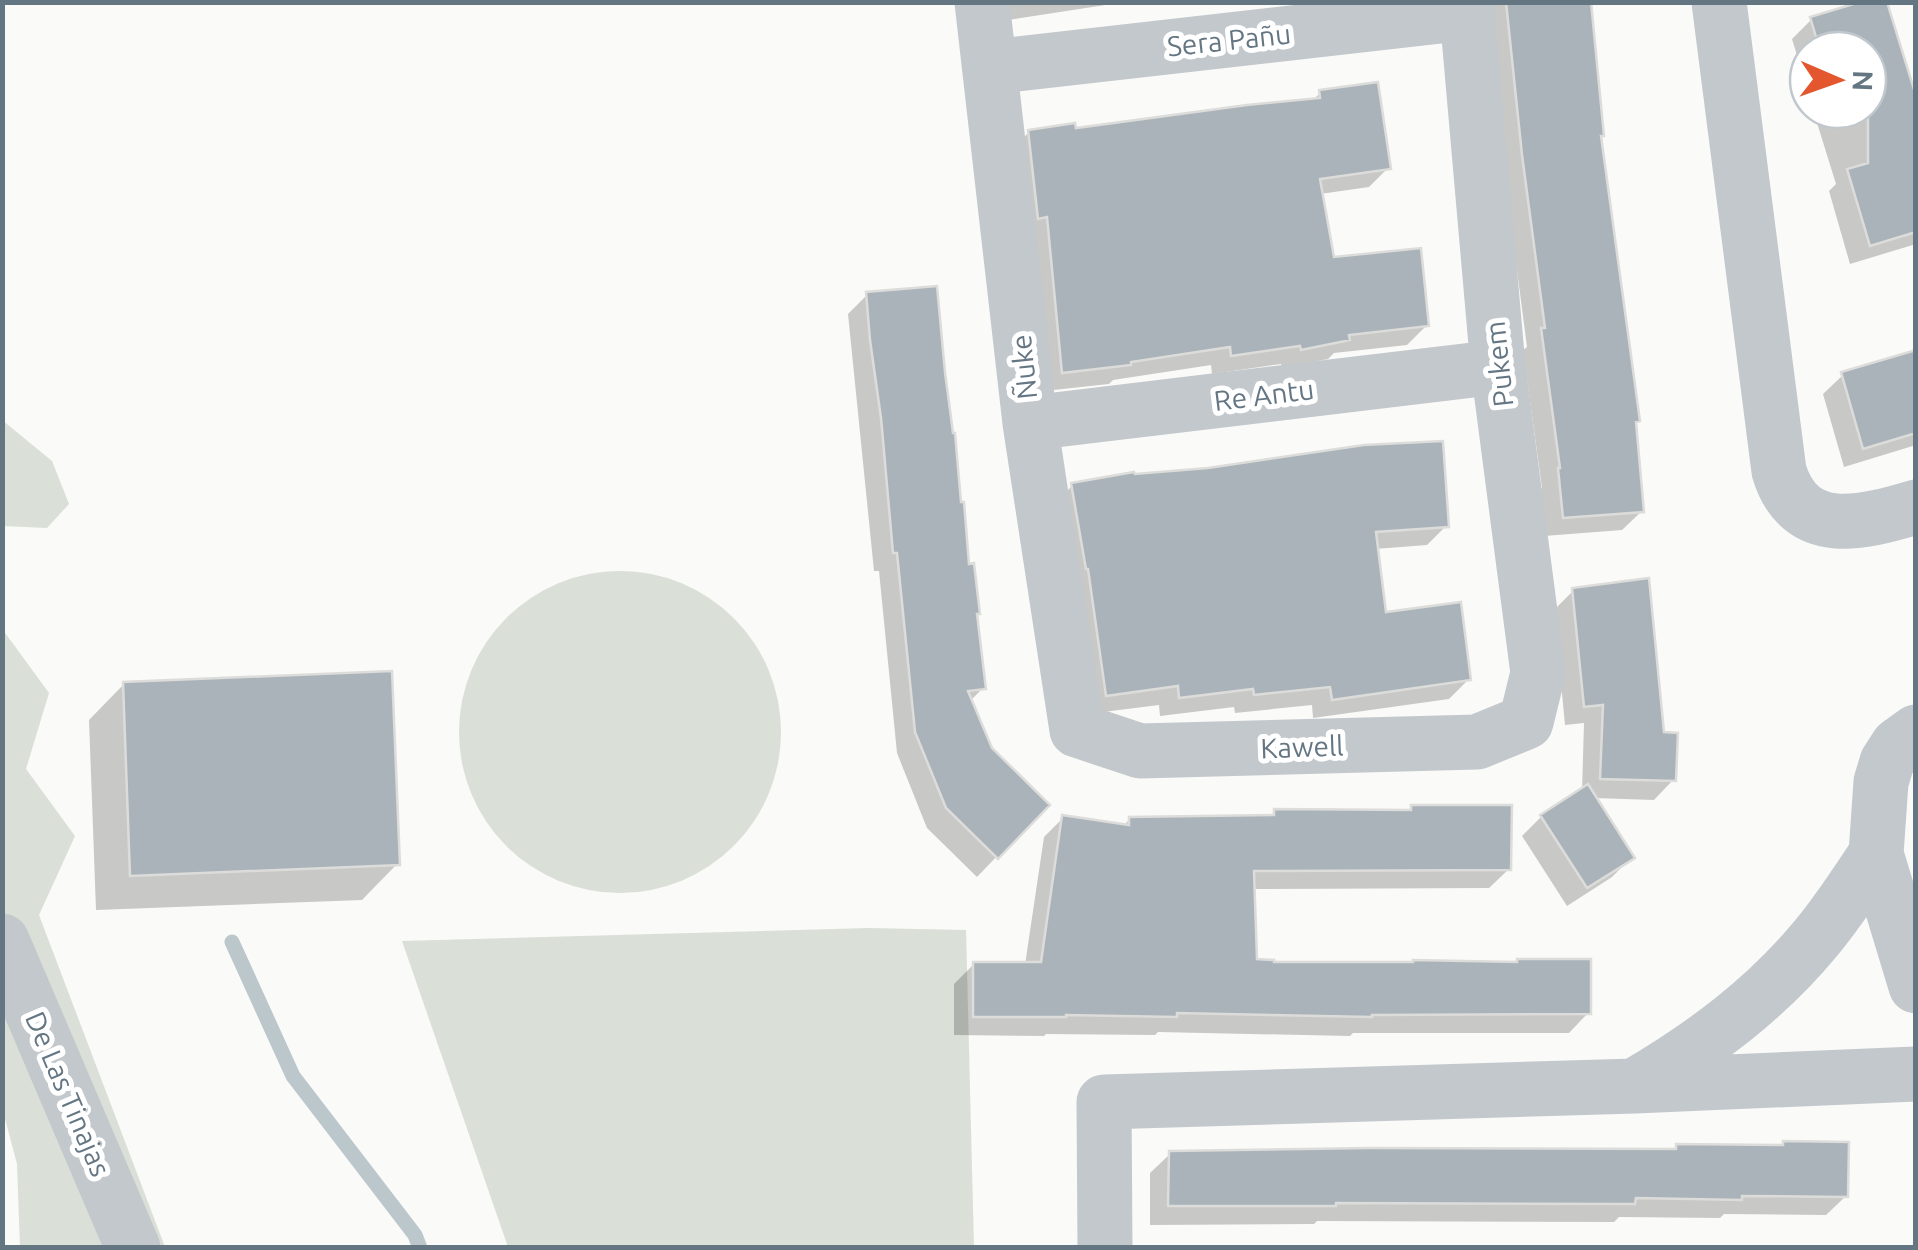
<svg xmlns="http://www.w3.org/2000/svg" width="1918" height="1250" viewBox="0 0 1918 1250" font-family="Ubuntu,sans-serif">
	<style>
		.green { fill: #dadfd7 }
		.shadow { fill: #0003 }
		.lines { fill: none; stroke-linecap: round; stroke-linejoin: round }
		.stream { stroke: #bbc7cb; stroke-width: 15 }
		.building { fill: #aab3b9; stroke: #dcdcda; stroke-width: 2.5 }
		.minor { stroke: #c3c8cc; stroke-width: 55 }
		.labels { text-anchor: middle; stroke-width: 10; stroke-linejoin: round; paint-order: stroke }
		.street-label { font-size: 28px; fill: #657683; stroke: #fff }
	</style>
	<rect width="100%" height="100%" fill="#fafaf8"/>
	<path class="green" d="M2,420l50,41 17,43 -22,24 -44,-2z
		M459 732a161 161 0 1 1 322 0a161 161 0 1 1-322 0Z
		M3,630l46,63 -23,76 49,67 -36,79 126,332h-145l-3,-83 -14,-53 -1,-109 17,-34 -17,-65z
		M869,928l97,2 8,317h-466l-106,-306z"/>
	<path class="shadow" d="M992,2h133l-130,20z
		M1482,2h106l11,136 43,373 -20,19 -78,6 -4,-46 2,-2 -19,-138 4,-3z
		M1868,2l48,132v110l-66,20 -21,-73 7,-7 -23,-74h55v-60h-60v42l-16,-53 19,-19z
		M1320,93l68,75 -19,19 -49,7 12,66 94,66 -19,19 -73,8 -6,6 -46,9 -1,-4 -69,10 -1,-9 -98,15 -4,4 -65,7 -34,-239 19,-20 45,-1 237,-29z
		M868,294l90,211 25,183 -13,13 20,49 56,55 -69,72 -50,-49 -30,-75 -18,-182h-5l-26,-257z
		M1916,351v94l-72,22 -21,-73 20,-19z
		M1072,486l374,40 -19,19 -52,4 9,66 84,65 -19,19 -136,19 -1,-13 -77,8 -1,-6 -74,9 -1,-11 -72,9 -34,-209z
		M1574,590l88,145 11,45 -19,20 -60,-2 38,59 -20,20 -45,29 -45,-70 19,-19 41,-26 2,-68 -19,2 -11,-115z
		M124,684l273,180 -35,36 -266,10 -7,-190z
		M1412,807l97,62 -20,19 -237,1 2,73 334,51 -19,20h-216l-3,3 -192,-4 -3,3 -109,-1 -2,2 -90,-1v-51l20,-20 51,1 19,-128 19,-19 60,8 7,-7 140,-2 5,-6 133,1z
		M1784,1144l62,52 -20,19 -102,-1 -4,4 -101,-1 -5,5 -297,-1 -3,3 -164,1v-52l20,-19 501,-2 6,-6 103,2z"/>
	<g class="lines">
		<path class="stream" d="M232,942l61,134 122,159 5,13"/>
	</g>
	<path class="building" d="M1506,2h85l13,134h-3l39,285 -4,1 8,90 -81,6 -5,-50h2l-19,-140h4l-23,-173z
		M1860,2h27l29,94v136l-46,14 -23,-77 21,-6v-113h-48l-10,-33z
		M1378,82l13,87 -71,10 14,78 87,-9 8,78 -80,9 1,5 -49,10 -1,-4 -69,10 -1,-9 -99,15v3l-69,8 -15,-156 -9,2 -10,-89 47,-7 1,5 171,-23 73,-7 -1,-8z
		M937,286l8,86 8,61h2l6,69h3l5,62 5,-1 6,51h-3l9,75 -18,2 24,57 58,57 -52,54 -52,-51 -31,-76 -18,-179h-4l-12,-135 -11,-78 -4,-48z
		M1916,350v83l-53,16 -22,-77z
		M1443,441l6,86 -73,5 10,80 75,-10 10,78 -139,20 -2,-13 -76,8 -1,-6 -74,9 -1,-12 -72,10 -18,-127h-2l-15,-86 63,-11 1,2 73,-6 156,-23z
		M1649,578l15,154 14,1 -2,48 -76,-2 3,-74 -19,2 -12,-119z
		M392,671l8,194 -270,11 -7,-194z
		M1588,784l47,74 -48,30 -47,-73z
		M1411,805h101l-1,65 -257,1 3,88 17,1v2h139v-2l104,2v-3h74v55l-219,1v2l-195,-4v4l-111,-2v2h-93v-55h68l21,-147 67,10v-8l145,-2v-6l137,1z
		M1783,1141l66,1 -1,55 -106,-1v4l-106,-2 -1,6 -299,-1v3h-168l1,-55 201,-3 306,1v-5l107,1z"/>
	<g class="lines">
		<path class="minor" d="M982,2l48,421 47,307 63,21 337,-9 49,-20 12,-49 -40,-306 -32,-365
			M1719,2l60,469c21,69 83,52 137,36
			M990,67l477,-54
			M1030,423l468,-56
			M1916,732l-18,13 -11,17 -6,20 -5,72 40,132
			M2,941l131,307
			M1636,1085c68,-40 130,-86 181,-148 22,-26 40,-55 59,-83
			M1105,1248l-1,-146 531,-16 281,-12"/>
	</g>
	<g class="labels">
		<g class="street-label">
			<text transform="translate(1229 40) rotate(-6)" y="10">Sera Pañu</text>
			<text transform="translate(1499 364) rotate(-96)" y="10">Pukem</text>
			<text transform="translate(1024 367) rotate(-96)" y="10">Ñuke</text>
			<text transform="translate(1264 395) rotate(-7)" y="10">Re Antu</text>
			<text transform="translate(1302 747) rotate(-2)" y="10">Kawell</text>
			<text transform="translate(68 1094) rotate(67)" y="10">De Las Tinajas</text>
		</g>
	</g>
	<rect width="1918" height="1250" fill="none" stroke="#657683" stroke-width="10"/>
	<g transform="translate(1838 80) rotate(92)"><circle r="48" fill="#ffffff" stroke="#c1c8cd" stroke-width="2.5"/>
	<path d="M0-8L18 38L0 25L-18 38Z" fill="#e4572e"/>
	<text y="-15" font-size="28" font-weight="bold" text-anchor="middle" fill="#657683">N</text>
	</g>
</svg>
